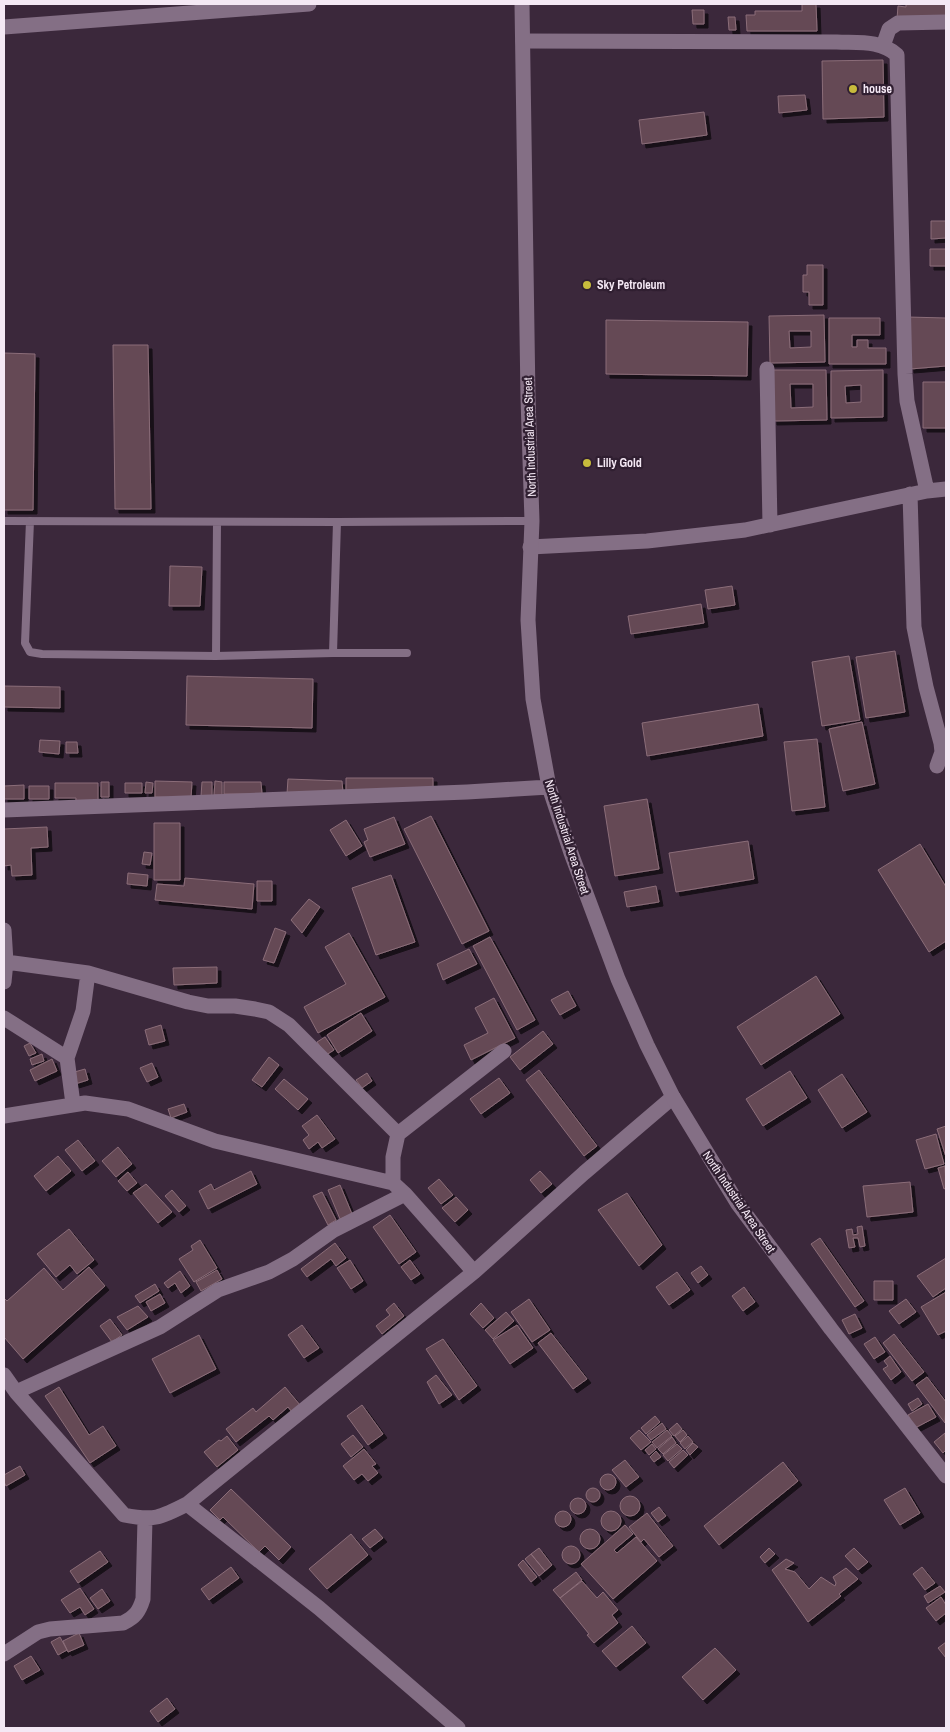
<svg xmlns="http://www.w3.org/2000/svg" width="950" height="1732" viewBox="0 0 950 1732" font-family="'Archivo Narrow',sans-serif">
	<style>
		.building { fill: #654954; stroke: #8b6d79; fill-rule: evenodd; filter: url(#shadow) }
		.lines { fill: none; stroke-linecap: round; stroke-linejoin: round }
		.lane { stroke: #846f85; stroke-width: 8 }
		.street { stroke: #846f85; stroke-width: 15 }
		.secondary { stroke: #846f85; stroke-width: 15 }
		.poi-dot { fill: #c7bb3c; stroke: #301f31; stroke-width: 2 }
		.labels { text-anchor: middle; stroke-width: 4.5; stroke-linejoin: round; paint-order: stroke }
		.poi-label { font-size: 12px; font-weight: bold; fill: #f4e8f4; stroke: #301f31; text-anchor: start }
		.street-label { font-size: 12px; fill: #f4e8f4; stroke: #301f31 }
	</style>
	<defs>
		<filter id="shadow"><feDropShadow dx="4" dy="4" stdDeviation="0" flood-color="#0009"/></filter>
	</defs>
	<rect width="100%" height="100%" fill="#3b283b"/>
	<path class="building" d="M802,4h14l1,27h-70l-1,-16h9v-4h47z
		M906,4h40v15h-49l1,-13 8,1z
		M692,10h12v14h-11z
		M728,17h7l1,13h-7z
		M883,60l1,57 -61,2 -1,-58z
		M805,95l2,15 -28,3 -1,-17z
		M704,112l3,23 -65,9 -3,-24z
		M931,221h15v17l-15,1z
		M930,249h16v17h-16z
		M807,265h16v40h-14v-13h-6v-17h4z
		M824,315l1,47 -55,1 -1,-47zM789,331h22v16l-21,1z
		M907,317l39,1v48l-36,3z
		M829,318h51v17h-28v12h5v-7h11v8h18v16h-57z
		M606,320l142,2 -1,54 -141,-2z
		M113,345h35l3,164h-36z
		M4,353l31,1 -2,156h-29z
		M772,370h54l1,50 -54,1zM790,384h23v23l-22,1z
		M883,370v47l-52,1v-47zM861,385v17l-15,1 -1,-17z
		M923,382h23v46h-23z
		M170,566l32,1 -2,39h-31z
		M732,586l3,19 -27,4 -3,-19z
		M701,604l3,19 -73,11 -3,-18z
		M895,651l10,61 -39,6 -10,-61z
		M849,656l11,64 -38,6 -10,-64z
		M187,676l126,3 -1,49 -126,-3z
		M4,686l56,1v21l-56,-1z
		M758,704l5,32 -116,20 -5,-33z
		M862,722l13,62 -32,7 -14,-62z
		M817,739l8,68 -33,4 -8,-69z
		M40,740l20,1 -1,13 -20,-2z
		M66,742h11l1,11h-12z
		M346,778h87v13h-87z
		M288,779l54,2 1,12 -56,1z
		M155,781l37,1 -1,16 -36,-1z
		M215,781l7,1v13h-8z
		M101,782h8v15h-8z
		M146,782l7,1 -1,10h-7z
		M202,782h10v14h-11z
		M224,782h37l1,12h-38z
		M55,783h43v20h-22v-5h-21z
		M125,783h17v10h-17z
		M24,785v14h-20v-13z
		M29,786h20v13h-20z
		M647,799l12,70 -44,7 -11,-70z
		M431,816l58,115 -27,13 -58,-115z
		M394,817l11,27 -35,13 -6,-15 4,-2 -4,-11z
		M346,820l16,26 -16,10 -16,-26z
		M154,823h26v57h-26z
		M47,827l1,20 -17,1 1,27 -20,1 -1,-11 -7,1v-37z
		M748,841l6,38 -78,13 -7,-39z
		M920,844l26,43v54l-17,11 -51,-82z
		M144,852l8,1 -2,12 -8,-1z
		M128,873l20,2 -1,11 -20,-2z
		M391,875l24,67 -39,13 -24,-67z
		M185,878l69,6 -2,25 -97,-9 2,-16 27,2z
		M257,881h15v20h-15z
		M656,886l3,16 -32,5 -3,-15z
		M309,899l11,8 -18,26 -11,-13z
		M275,928l11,4 -12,31 -11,-3z
		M349,933l36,64 -67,36 -14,-26 42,-23 -21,-37z
		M490,937l45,83 -18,10 -44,-84z
		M469,949l8,15 -34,16 -6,-16z
		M217,967v16l-43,2 -1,-17z
		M816,976l24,38 -79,51 -24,-38z
		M568,991l8,15 -16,9 -9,-15z
		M494,998l21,40 -44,22 -7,-15 24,-12 -13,-25z
		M361,1013l11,18 -34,22 -11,-18z
		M161,1025l4,16 -16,4 -4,-15z
		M543,1031l10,13 -33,26 -10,-13z
		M325,1037l9,13 -8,5 -9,-13z
		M30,1043l6,10 -7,3 -5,-10z
		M42,1054l2,7 -12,4 -2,-6z
		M269,1057l10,8 -17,22 -10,-7z
		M52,1059l5,12 -22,10 -5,-11z
		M152,1063l6,14 -11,5 -7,-14z
		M85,1069l3,11 -13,4 -4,-11z
		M539,1070l58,76 -13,10 -58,-76z
		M790,1071l17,27 -44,28 -17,-27z
		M367,1073l5,8 -10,7 -6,-8z
		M842,1074l25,38 -25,16 -24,-38z
		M499,1078l11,15 -29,21 -11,-15z
		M284,1079l24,20 -10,11 -23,-21z
		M184,1104l3,8 -16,6 -3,-9z
		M317,1115l18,24 -13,9 -4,-6 -9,7 -6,-9 6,-5 -7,-9z
		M946,1126v31l-9,-28z
		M936,1134l8,30 -19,5 -9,-29z
		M78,1140l17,21 -13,10 -17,-21z
		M118,1147l14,17 -16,13 -14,-16z
		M58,1156l13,15 -25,20 -12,-15z
		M945,1166l1,22 -2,1 -6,-21z
		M251,1171l6,13 -49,25 -9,-18 12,-7 3,6z
		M540,1171l12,13 -11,9 -11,-13z
		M128,1172l9,11 -10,8 -9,-10z
		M439,1179l14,16 -12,9 -13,-16z
		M910,1182l3,30 -46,5 -4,-31z
		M146,1184l26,28 -14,11 -25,-30z
		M340,1185l12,29 -12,5 -12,-29z
		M172,1190l14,16 -7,6 -14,-16z
		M322,1192l14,28 -8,5 -15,-29z
		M627,1193l35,52 -23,21 -41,-56z
		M456,1197l12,13 -13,12 -13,-14z
		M390,1215l26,37 -17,12 -26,-37z
		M862,1226l3,20 -5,1 -2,-9h-5l2,9 -6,1 -3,-18 6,-1 1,6 5,-1 -1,-7z
		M69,1229l25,31 -17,14 -7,-9 -14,12 -19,-23z
		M820,1238l44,63 -9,6 -44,-63z
		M200,1240l17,28 -23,14 -15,-23 14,-9 -2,-4z
		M335,1243l11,15 -10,8 -5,-7 -24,18 -6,-8z
		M946,1258v30l-13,9 -16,-21z
		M350,1260l13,21 -12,8 -14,-21z
		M410,1260l10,14 -9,6 -10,-13z
		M701,1266l7,9 -10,8 -7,-10z
		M89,1267l16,19 -82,73 -19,-22v-39l3,3 37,-33 19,22z
		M217,1270l5,9 -21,12 -5,-9z
		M180,1271l10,15 -9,7 -6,-10 -7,5 -4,-5z
		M677,1272l13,18 -21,15 -13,-18z
		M874,1281h19v19h-19z
		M155,1284l4,7 -19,12 -5,-7z
		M744,1287l11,15 -12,9 -11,-15z
		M946,1292v39l-8,4 -17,-28z
		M160,1294l5,9 -14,8 -5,-9z
		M529,1299l21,31 -18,12 -21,-30z
		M906,1299l10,13 -17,12 -10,-13z
		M394,1303l10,13 -22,18 -6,-8 14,-11 -4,-5z
		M481,1303l13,15 -11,10 -13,-14z
		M138,1306l10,11 -21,13 -10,-13z
		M506,1312l8,9 -21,18 -8,-9z
		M855,1314l7,14 -13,6 -7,-14z
		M110,1319l12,16 -10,7 -12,-16z
		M302,1325l17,23 -15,10 -16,-23z
		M517,1325l16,23 -23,16 -17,-24z
		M551,1333l36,46 -14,10 -35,-46z
		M894,1334l30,38 -12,9 -29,-38z
		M199,1335l17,34 -46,24 -18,-34z
		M875,1337l10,15 -11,7 -10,-15z
		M443,1339l34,47 -18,14 -33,-51z
		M890,1356l11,16 -10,8 -8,-11 5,-3 -4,-5z
		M436,1375l16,20 -13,9 -12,-22z
		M927,1377l19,25 -1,21 -29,-38z
		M59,1387l30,48 14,-9 13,20 -26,17 -45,-67z
		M285,1387l15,18 -8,7 -4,-5 -15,13 -4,-4 -33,26 -10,-13 27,-21 3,4z
		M918,1398l4,6 -10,7 -4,-7z
		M928,1404l8,13 -21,11 -7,-13z
		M362,1405l21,29 -15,11 -21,-29z
		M655,1416l5,6 -14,12 -5,-6z
		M662,1423l4,6 -15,11 -4,-5z
		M677,1423l5,6 -8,7 -5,-6z
		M639,1430l12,12 -10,8 -11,-12z
		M667,1430l5,6 -15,12 -5,-6z
		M683,1430l4,5 -7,7 -5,-6z
		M945,1433l1,17 -3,3 -9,-11z
		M353,1435l10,12 -12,10 -10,-13z
		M227,1436l11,14 -21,17 -13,-15 15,-12 2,1z
		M688,1436l5,6 -8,7 -5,-6z
		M672,1437l4,6 -13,11 -5,-5z
		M693,1443l5,4 -8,8 -4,-5z
		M652,1444l4,5 -7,6 -4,-5z
		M677,1444l5,5 -14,12 -5,-6z
		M364,1449l12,15 -4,2 6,7 -10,8 -6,-7 -8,6 -11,-14z
		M683,1450l5,5 -14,13 -5,-6z
		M656,1451l5,6 -7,5 -4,-5z
		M625,1460l14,17 -13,10 -14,-17z
		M783,1462l15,19 -79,64 -15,-19z
		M20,1466l5,9 -19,11 -2,-4v-7z
		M600 1482a8 8 0 1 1 16 0a8 8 0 1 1-16 0Z
		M586 1495a7 7 0 1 1 14 0a7 7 0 1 1-14 0Z
		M905,1488l15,25 -20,12 -16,-25z
		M231,1489l60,58 -12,13 -14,-14 -6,6 -36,-35 -3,3 -10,-10z
		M620 1506a10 10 0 1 1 20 0a10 10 0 1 1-20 0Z
		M570 1506a8 8 0 1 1 16 0a8 8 0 1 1-16 0Z
		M659,1507l7,9 -8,6 -7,-9z
		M601 1521a10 10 0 1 1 20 0a10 10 0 1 1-20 0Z
		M555 1519a8 8 0 1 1 16 0a8 8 0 1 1-16 0Z
		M647,1513l26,33 -14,11 -15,-18 -3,3 -12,-15z
		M625,1525l8,9 -19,16 3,3 19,-16 21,24 -44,38 -32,-35z
		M375,1529l8,9 -13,10 -8,-9z
		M580 1539a10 10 0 1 1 20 0a10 10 0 1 1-20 0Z
		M351,1534l17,21 -41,34 -18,-20z
		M562 1555a9 9 0 1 1 18 0a9 9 0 1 1-18 0Z
		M539,1548l13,17 -7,6 -14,-17z
		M769,1548l6,6 -10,9 -5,-6z
		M854,1548l14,14 -10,8 -13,-14z
		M100,1551l8,11 -30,21 -8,-12z
		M531,1554l14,17 -6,5 -14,-17z
		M786,1559l8,4 -9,6 10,3 14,17 12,-12 14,9 1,-3 -3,-6 13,-9 12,11 -19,15 2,2 -33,26 -36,-52z
		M523,1560l14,17 -6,5 -13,-17z
		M231,1567l8,11 -30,22 -8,-11z
		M922,1567l13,16 -10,7 -12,-16z
		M576,1572l6,8 -22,18 -7,-8z
		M582,1581l15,17 6,-6 15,18 -6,5 6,8 -24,20 -7,-8 2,-1 -29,-36z
		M940,1586l5,6 -17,11 -4,-7z
		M80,1588l14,21 -9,6 -5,-8 -10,6 -9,-13z
		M102,1589l8,12 -12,8 -8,-11z
		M941,1597l5,8v8l-10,8 -10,-13z
		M632,1626l14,17 -30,24 -14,-16z
		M79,1633l5,12 -16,7 -5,-11z
		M60,1637l7,13 -9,5 -7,-13z
		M946,1642v16l-8,-10z
		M715,1648l21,22 -33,30 -21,-23z
		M31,1656l9,14 -18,10 -8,-14z
		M167,1698l8,11 -17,13 -8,-11z"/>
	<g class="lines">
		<path class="lane" d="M4,521l333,1 195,-1
			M30,521l-5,122 5,9 12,2 174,2 117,-3h74
			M333,653l4,-131
			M216,656l1,-134"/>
		<path class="street" d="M4,27l305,-23
			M523,41l314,1c21,1 44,-2 60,13l8,319 2,27 20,90
			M883,46l6,-17 9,-6 48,-1
			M767,369l3,156
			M910,494l4,133 12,60 15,56 1,9 -5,14
			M530,547l117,-6 98,-11 182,-39 19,-2
			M4,930l2,32 -2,20
			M6,962l82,11 100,29 20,4h27l20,3 14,3 20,13 109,109
			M4,1018l63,40
			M73,1104l-6,-46 16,-47 5,-38
			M4,1116l81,-13 43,6 87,32 178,42
			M474,1272l-69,-78 -12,-11v-26l5,-23 106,-83
			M4,1375l12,17 108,123c30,6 36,3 63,-11l287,-232 110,-99 89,-76
			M16,1392l144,-65 58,-37 51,-18 24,-13 41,-29 71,-36
			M187,1504l132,104 139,120
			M4,1654l34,-22 12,-3 73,-6c12,-6 16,-11 20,-24l2,-80"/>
		<path class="secondary" d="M522,4l6,394 4,123 -4,99 5,79 16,88 22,66 47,126 29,66 26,52 65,107 93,125 115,147
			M4,810l463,-18 82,-5"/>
	</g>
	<g class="poi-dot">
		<circle cx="853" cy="89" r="5"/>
		<circle cx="587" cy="285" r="5"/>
		<circle cx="587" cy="463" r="5"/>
	</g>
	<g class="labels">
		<g class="poi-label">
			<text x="863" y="93">house</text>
			<text x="597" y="289">Sky Petroleum</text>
			<text x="597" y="467">Lilly Gold</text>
		</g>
		<g class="street-label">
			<text transform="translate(530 437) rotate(-92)" y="4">North Industrial Area Street</text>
			<text transform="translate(567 837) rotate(72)" y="4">North Industrial Area Street</text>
			<text transform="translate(739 1202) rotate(56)" y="4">North Industrial Area Street</text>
		</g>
	</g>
	<rect width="950" height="1732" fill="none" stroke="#f4e8f4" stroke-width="10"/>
</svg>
